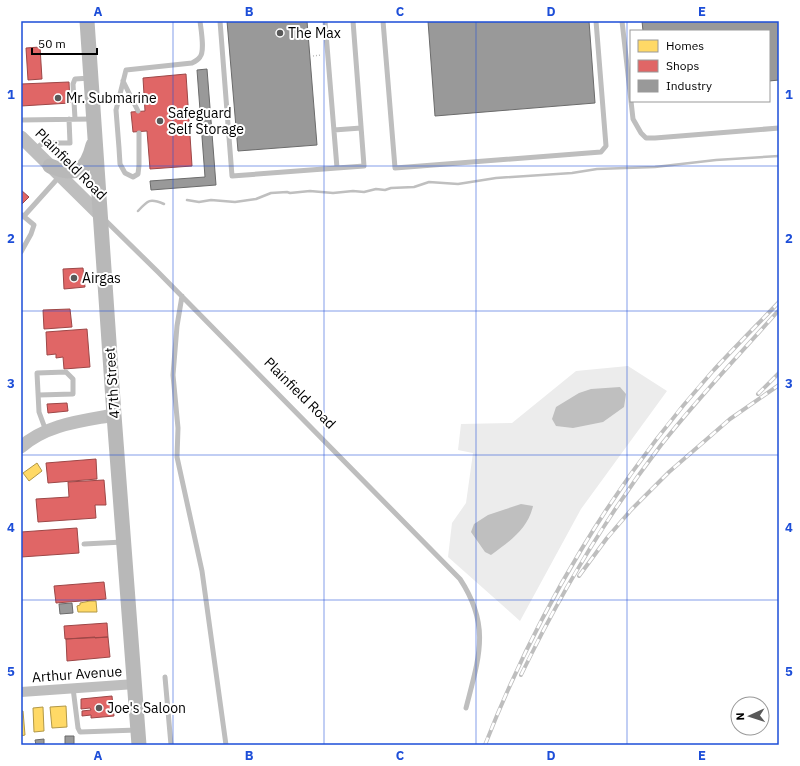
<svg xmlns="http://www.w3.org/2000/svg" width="800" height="766" viewBox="0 0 800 766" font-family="'IBM Plex Sans',sans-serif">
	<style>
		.green { fill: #ececec }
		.water { fill: #bfbfbf }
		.homes { fill: #ffd966; stroke: #b29847 }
		.shops { fill: #e06666; stroke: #9d4747 }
		.industry { fill: #999; stroke: #6b6b6b }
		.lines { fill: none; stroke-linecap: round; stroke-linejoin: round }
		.stream { stroke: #bfbfbf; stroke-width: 2.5 }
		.path { stroke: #b9b9b9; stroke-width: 1.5; stroke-dasharray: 1 2; stroke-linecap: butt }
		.service { stroke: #bebebe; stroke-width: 5 }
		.minor { stroke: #bebebe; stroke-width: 10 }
		.tertiary { stroke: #bebebe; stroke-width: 13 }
		.secondary { stroke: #b8b8b8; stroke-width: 15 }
		.rail-casing { stroke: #bebebe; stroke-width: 4 }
		.rail { stroke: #fff; stroke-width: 2.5; stroke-dasharray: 8; stroke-linecap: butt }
		.grid { fill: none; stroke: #1d4ed8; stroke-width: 1; stroke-opacity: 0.55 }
		.poi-dot { fill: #595959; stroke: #fff; stroke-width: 1.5 }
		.labels { text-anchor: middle; stroke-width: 4; stroke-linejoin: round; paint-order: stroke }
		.poi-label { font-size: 14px; fill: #000; stroke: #fff; text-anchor: start }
		.street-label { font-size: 14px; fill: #000; stroke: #fff }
		.neatline { fill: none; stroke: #1d4ed8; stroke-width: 1.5 }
		.grid-label { font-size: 13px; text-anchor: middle; font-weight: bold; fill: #1d4ed8 }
	</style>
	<rect width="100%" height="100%" fill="#fff"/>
	<path class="green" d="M628,366l39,25 -86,118 -61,112 -72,-64 4,-34 14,-20 7,-50 -15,-3 3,-26 51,-1 64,-52z"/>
	<path class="water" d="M620,387l6,7 -2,13 -21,15 -30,6 -17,-2 -4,-7 4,-12 23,-14 12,-4z
		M521,504l12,2c-5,23 -24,36 -42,49l-6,-3 -14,-20 3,-8 14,-9z"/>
	<path class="homes" d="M37,463l5,8 -13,10 -6,-8z
		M90,601h6l1,11h-19l-1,-6 3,-1v-2z
		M66,706l1,21 -15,1 -2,-21z
		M43,707l1,24 -10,1 -1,-24z
		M21,711h2l2,24 -4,1z"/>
	<path class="shops" d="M40,47l2,32 -14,1 -2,-32z
		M186,74l6,92 -42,3 -3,-38 -14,1 -2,-20 14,-1 -2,-33z
		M69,82l1,21 -49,3v-22z
		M21,190l8,7 -8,8z
		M83,268l2,19 -21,2 -1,-20z
		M70,309l2,18 -28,2 -1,-19z
		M87,329l3,38 -26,2 -1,-12 -7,1v-4l-9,1 -1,-23z
		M67,403l1,8 -20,2 -1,-9z
		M96,459l1,20 -49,4 -2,-20z
		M104,480l2,25h-11l1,13 -58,4 -2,-23 33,-2 -1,-15z
		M77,528l2,25 -58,4v-25z
		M104,582l2,17 -50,4 -2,-17z
		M107,623l1,14 -43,2 -1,-13z
		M95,637v1l13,-1 2,20 -43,4 -1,-22z
		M112,696l2,20 -23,2v-3l-9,1v-5l9,-1 -1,-2 -9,1v-10z"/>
	<path class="industry" d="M227,21h80l10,124 -79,6z
		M428,21h161l6,82 -160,13z
		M642,21h137v59l-10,1v-50h-126z
		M207,69l9,116 -65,5 -1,-9 55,-4 -8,-107z
		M72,603l1,10 -13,1 -1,-10z
		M65,736h9v8l-9,1z
		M44,739v6h-8l-1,-5z"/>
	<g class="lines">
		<path class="stream" d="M187,200l12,2 12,-2 24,2 21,-3 15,-6 16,-1 3,1 20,-2 23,2 20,-2 11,1 12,-3 9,1 6,-2 23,-1 15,-5 29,2 38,-6 76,-5 25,-4 58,-2 61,-7 63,-4
			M138,211c10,-11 12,-13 26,-7"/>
		<path class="path" d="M313,56l8,-1"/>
		<path class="service" d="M220,21l12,155 105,-8
			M325,21l12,147 27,-2 -11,-145
			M383,21l12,147 206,-16 5,-6 -10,-125
			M622,21l11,98 8,14 5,5h9l124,-10
			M123,81l15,30
			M75,119l-2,-35 2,-5 15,-1
			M21,120l71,-1
			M334,130l27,-2
			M139,133v32l-1,9 -5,3 -8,-4 -5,-9 -1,-16 -3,-38 10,-40 66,-7c2,-1 6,-3 8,-6 5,-6 1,-27 0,-36
			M35,149l8,-6h27l-1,-24
			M24,216l35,-39
			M103,218l55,54 302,307c31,47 19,78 6,129
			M21,252l10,-18 3,-9 -12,-10
			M182,296l-5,30 -4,49 5,53 -1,29 25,114 24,174
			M39,395l34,-1v-15l-7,-7 -29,1 2,39 7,19
			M84,544l39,-2
			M165,677l6,68
			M73,688l5,40 2,4 57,-2"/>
		<path class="minor" d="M21,692l114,-8"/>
		<path class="tertiary" d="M21,137l79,78
			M21,447c26,-23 61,-26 93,-32"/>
		<path class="secondary" d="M87,21l27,394 25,330
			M50,166c25,10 36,7 43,-21"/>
		<g class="rail-casing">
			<path id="rail" d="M758,394l21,-21
				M579,576l28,-38 24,-28 38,-38 61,-53 49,-34
				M521,675c39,-81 85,-158 140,-230 37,-47 78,-90 118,-135
				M485,745c53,-136 130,-264 227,-373 22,-24 45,-47 67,-70"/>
		</g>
		<use href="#rail" class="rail"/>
	</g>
	<path class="grid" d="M173,21v724M324,21v724M476,21v724M627,21v724M21,166h758M21,311h758M21,455h758M21,600h758"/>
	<g class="poi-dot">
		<circle cx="280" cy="33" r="4"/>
		<circle cx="58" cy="98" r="4"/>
		<circle cx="160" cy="121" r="4"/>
		<circle cx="74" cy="278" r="4"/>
		<circle cx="99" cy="708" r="4"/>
	</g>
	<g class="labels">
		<g class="poi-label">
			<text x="288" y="38">The Max</text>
			<text x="66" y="103">Mr. Submarine</text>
			<text x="168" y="118">Safeguard<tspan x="168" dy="16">Self Storage</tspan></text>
			<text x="82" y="283">Airgas</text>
			<text x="107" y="713">Joe's Saloon</text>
		</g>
		<g class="street-label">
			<text transform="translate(71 164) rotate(45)" y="5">Plainfield Road</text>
			<text transform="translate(112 383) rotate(-94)" y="5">47th Street</text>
			<text transform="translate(300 393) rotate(45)" y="5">Plainfield Road</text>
			<text transform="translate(77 674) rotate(-4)" y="5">Arthur Avenue</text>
		</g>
	</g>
	<rect width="800" height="766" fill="none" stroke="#ffffff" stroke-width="44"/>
	<rect x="630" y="30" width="140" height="72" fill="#ffffff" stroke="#999999"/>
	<rect x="638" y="40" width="20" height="12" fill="#ffd966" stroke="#999999"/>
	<text x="666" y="50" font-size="12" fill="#000000">Homes</text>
	<rect x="638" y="60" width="20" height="12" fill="#e06666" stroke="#999999"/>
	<text x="666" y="70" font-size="12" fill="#000000">Shops</text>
	<rect x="638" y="80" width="20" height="12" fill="#999999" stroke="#999999"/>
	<text x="666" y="90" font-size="12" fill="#000000">Industry</text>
	<g transform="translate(750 716) rotate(267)"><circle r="19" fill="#ffffff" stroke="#999999"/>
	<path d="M0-3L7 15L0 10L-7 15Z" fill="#595959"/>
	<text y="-6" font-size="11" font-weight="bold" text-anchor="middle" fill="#000000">N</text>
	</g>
	<path d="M32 48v6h65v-6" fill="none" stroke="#000000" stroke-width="2"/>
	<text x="38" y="48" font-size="12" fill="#000000" stroke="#ffffff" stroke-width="3" paint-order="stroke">50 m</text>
	<rect x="22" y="22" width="756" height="722" class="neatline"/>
	<g class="grid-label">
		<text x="98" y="16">A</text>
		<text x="249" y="16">B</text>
		<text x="400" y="16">C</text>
		<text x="551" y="16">D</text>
		<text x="702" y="16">E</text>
		<text x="11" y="99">1</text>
		<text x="789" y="99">1</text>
		<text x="11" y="243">2</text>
		<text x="789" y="243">2</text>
		<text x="11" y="388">3</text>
		<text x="789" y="388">3</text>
		<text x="11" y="532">4</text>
		<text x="789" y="532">4</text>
		<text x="11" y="676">5</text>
		<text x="789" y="676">5</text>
		<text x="98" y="760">A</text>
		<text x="249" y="760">B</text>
		<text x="400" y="760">C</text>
		<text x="551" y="760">D</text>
		<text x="702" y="760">E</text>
	</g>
</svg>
